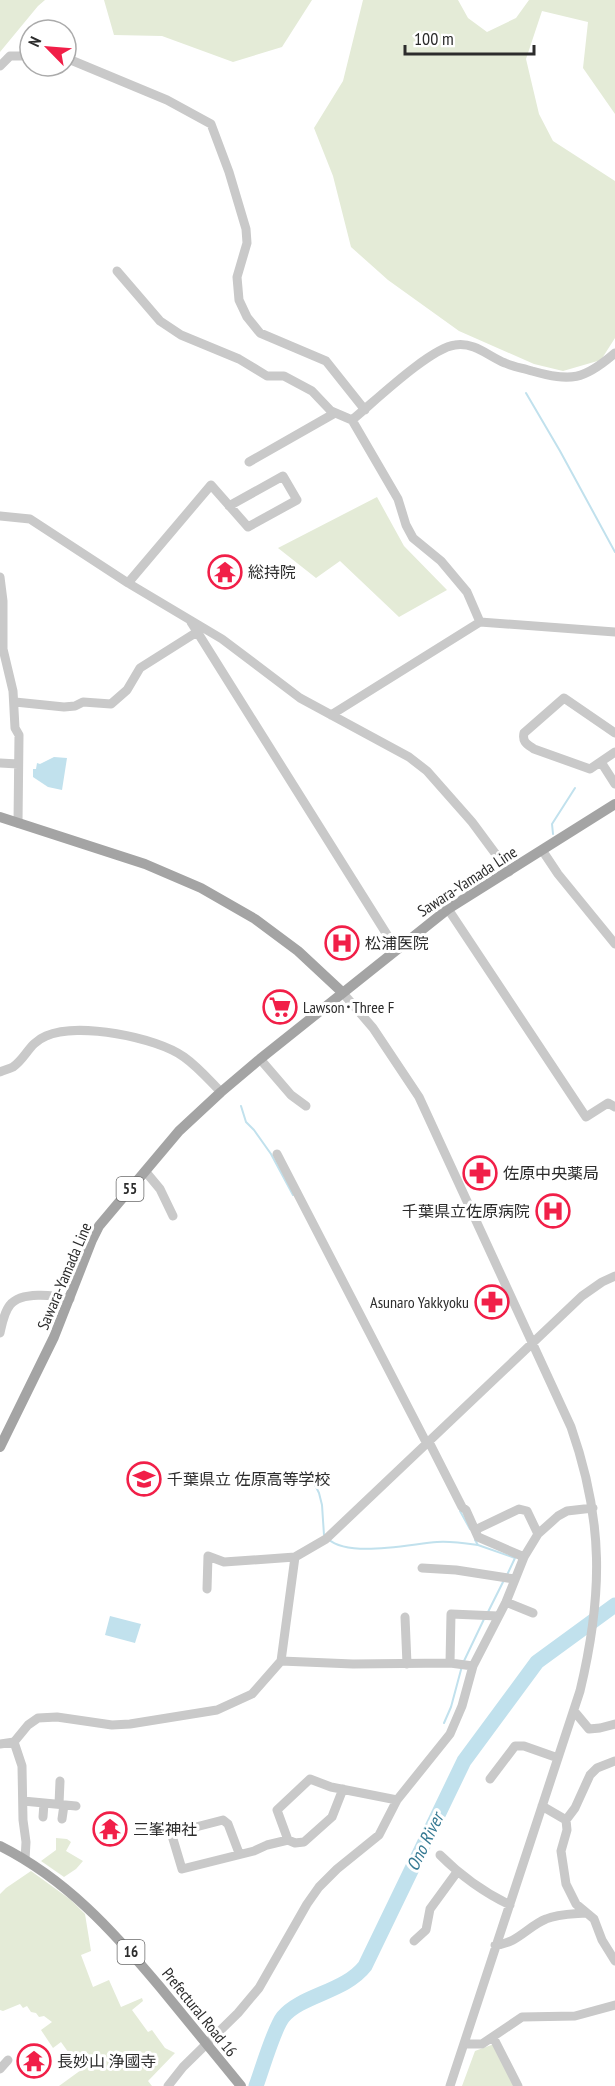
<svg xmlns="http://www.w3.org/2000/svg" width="615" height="2086" viewBox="0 0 615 2086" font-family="'PT Sans Narrow','Noto Sans JP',sans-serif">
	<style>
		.green { fill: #e4ebd7 }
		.water { fill: #c1e1ed }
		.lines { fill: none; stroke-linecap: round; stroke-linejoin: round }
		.stream { stroke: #c1e1ed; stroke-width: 2 }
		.river { stroke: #c1e1ed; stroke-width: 15 }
		.minor { stroke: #c9c9c9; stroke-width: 9 }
		.major { stroke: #a4a4a4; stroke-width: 10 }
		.labels { text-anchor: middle; stroke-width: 6; stroke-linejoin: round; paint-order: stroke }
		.shield { fill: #fff; stroke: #6b6b6b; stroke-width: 1.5 }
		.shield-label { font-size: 15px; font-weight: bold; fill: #2c2c2c }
		.poi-label { font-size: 16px; fill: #2c2c2c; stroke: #fff; text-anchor: start }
		.street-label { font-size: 16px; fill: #2c2c2c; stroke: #fff }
		.water-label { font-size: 18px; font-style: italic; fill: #357992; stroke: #fff }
	</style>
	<rect width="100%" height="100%" fill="#fff"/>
	<path class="green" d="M0,0h45l-7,6 -38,46z
		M104,0h208l-30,47 -49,15 -71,-26 -48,-1z
		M363,0h95l10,18 19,14 29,-14 13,-18h86v114l-32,-46 5,-46 -46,-11 -16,48 13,55 14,27 62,40v157l-14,22 -38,11 -29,-7 -75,-33 -71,-51 -37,-33 -18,-71 -19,-48 29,-47z
		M377,497l27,49 43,44 -48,27 -59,-56 -24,17 -38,-30z
		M56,1838l11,1 4,3 -5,9 17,10 -7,8 -12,8 -23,-16 15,-11z
		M31,1871l40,29 14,14 6,37 -10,4 12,32 16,-7 12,27 21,-9 1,3 -11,9 16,22 4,-2 13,18 10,5 -27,28 4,5h-93l22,-16 -20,-28 -8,6 -12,-18 11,-8 -8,-6 -5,1 -3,-4 -5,-1 -4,-6 -4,2 -3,-4 -17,7 -3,-1v-116l6,-6z
		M494,2044l22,42h-54l13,-35z"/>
	<path class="water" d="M54,757l13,1 -5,32 -14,-3 -15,-10v-8h3l1,-6 3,1z
		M110,1616l31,8 -6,19 -30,-8z"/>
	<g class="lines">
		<path class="stream" d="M526,393l34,58 55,101
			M553,834l-1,-10 23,-36
			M241,1106l5,16 8,8 17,24 22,41
			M309,1473l10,20 3,12 2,30
			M460,1511l10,18
			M328,1539c21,19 82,5 109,3 14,-1 27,1 41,3
			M475,1540l3,5 37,13 -8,17
			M488,1612l16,-32
			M464,1661l21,-44
			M444,1723l7,-16 11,-41"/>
		<path class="river" d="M256,2086c6,-16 18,-58 27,-69 18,-22 62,-25 82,-51l99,-205 73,-99 78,-57"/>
		<path class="minor" d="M66,58l101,42 44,24 18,48 17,57 1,14 -10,34 2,23 8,17 13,16 66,28 39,49
			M0,66l10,-10h20
			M117,271l43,50 21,14 58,24 28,17h17l28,15 19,20 21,9 46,79 8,26 7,13 28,23 26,31 13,30
			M352,420c22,-18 78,-72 103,-75 20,-3 33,11 50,18 9,4 18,5 27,8 39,11 52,9 83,-18
			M249,462l86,-49
			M0,516l30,3 98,64 94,56 78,59 109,59 18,14 45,51 37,50
			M0,577l3,24v48l10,42 2,37 4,7 -1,88
			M128,583l83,-98 37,42 49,-27 -14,-24 -54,30
			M191,622l205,327
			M15,702l49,5 11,-1 8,-4 28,2 16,-14 13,-22 57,-36
			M331,715l149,-93 135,10
			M615,733l-51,-35 -40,35c-2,9 3,11 10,16l56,20 25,-17
			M601,762l14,22
			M0,763l18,1
			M542,850l16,24 57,70
			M448,909l138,208 22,-14 7,4
			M342,992l31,36 46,69 152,330c33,94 32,168 9,264l-130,395
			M260,1059l31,36 15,11
			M0,1072c4,-2 9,-3 13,-5 13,-9 16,-24 33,-31 32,-14 110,1 138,21 14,10 25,23 37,35
			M277,1154l150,290
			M145,1171l15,18 13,27
			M0,1333c2,-9 4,-21 10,-28 11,-14 44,-10 60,-6
			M429,1442l33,65 4,3 12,27 46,20
			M475,1530l44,-21 8,2 11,23
			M422,1568l34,2 58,9
			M207,1589l1,-33 16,6 71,-5
			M506,1602l27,11
			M405,1617l2,47
			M281,1661l72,3 97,-1 23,3
			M450,1663l1,-49 47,2
			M574,1711l15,18 11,-1 15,-4
			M14,1742l8,24 1,54 3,22 -1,18
			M0,1744l14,-2 14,-17 10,-7 19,-1 55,8 18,-1 87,-14 35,-16 29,-33 14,-104 31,-18 256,-243 20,-14 13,-6
			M490,1779l25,-33h9l34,12
			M23,1801l53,5
			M59,1804l1,-23
			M542,1806l24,14 9,-12 15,-33 7,-7 18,-7
			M43,1817l1,-14
			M62,1819l2,-14
			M566,1820l1,10 -6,21 5,33 10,20 18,15 8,21 13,21
			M288,1840l-11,-30 33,-31 21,8 66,13
			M239,1853l-11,-29 -5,-4 -31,8 -22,1 12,40 72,-18 13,-6 21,-5 7,3 9,-1 28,-25 11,-28
			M440,1855c21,21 43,37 70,50
			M414,1941l12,-11 4,-21 27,-37
			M495,1945c22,-1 33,-19 51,-26 11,-5 27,-5 39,-6
			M493,2037l25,49
			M464,2044h18l40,-27 53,-1 40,-11
			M0,2069l8,-9
			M168,2086l15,-19 55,-54 21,-25 48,-84 12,-17 18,-18 42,-34 18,-35 53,-66 12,-28 11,-40 33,-64 18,-45 14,-23 20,-18 9,-5 26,-3"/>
		<path class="major" d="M0,817l145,47 56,24 54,31 43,32 44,41
			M0,1447l54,-110 38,-97 7,-14 80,-95 42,-39 39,-33 188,-150 167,-105
			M0,1846c66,33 113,85 160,141 27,33 54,66 81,99"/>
	</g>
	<defs>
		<g id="temple-ring" transform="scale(1.725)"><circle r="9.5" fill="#fff" stroke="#f11f48" stroke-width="1.5"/><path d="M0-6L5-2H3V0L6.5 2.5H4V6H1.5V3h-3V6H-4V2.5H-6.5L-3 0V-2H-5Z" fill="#f11f48"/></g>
		<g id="hospital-ring" transform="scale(1.725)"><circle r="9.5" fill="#fff" stroke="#f11f48" stroke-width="1.5"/><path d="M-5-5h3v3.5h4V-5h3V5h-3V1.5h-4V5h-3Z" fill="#f11f48"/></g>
		<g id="supermarket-ring" transform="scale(1.725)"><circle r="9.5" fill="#fff" stroke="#f11f48" stroke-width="1.5"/><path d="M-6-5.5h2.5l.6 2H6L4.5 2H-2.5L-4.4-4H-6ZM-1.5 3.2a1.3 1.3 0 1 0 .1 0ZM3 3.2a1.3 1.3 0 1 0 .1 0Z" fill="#f11f48"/></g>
		<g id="pharmacy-ring" transform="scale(1.725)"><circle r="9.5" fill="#fff" stroke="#f11f48" stroke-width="1.5"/><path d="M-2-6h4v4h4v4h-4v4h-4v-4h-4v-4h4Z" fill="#f11f48"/></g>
		<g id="school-ring" transform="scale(1.725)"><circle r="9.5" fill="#fff" stroke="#f11f48" stroke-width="1.5"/><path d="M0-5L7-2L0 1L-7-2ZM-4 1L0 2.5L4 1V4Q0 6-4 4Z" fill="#f11f48"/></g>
	</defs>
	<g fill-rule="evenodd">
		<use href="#temple-ring" x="225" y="572"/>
		<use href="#hospital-ring" x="342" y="943"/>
		<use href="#supermarket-ring" x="280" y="1007"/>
		<use href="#pharmacy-ring" x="480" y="1173"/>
		<use href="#hospital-ring" x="553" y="1211"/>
		<use href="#pharmacy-ring" x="492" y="1302"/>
		<use href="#school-ring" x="144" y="1479"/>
		<use href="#temple-ring" x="110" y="1829"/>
		<use href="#temple-ring" x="34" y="2061"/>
	</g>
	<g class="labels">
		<g class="shield">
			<rect x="116.5" y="1177" width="27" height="24" rx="4.5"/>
			<rect x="117.5" y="1940" width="27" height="24" rx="4.5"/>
		</g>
		<g class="shield-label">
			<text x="130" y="1194">55</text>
			<text x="131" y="1957">16</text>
		</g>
		<g class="poi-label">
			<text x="248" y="578">総持院</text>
			<text x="365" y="949">松浦医院</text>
			<text x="303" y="1013">Lawson･Three F</text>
			<text x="503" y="1179">佐原中央薬局</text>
			<text x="530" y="1217" text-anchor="end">千葉県立佐原病院</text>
			<text x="469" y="1308" text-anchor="end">Asunaro Yakkyoku</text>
			<text x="167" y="1485">千葉県立 佐原高等学校</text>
			<text x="133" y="1835">三峯神社</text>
			<text x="57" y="2067">長妙山 浄國寺</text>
		</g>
		<g class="street-label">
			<text transform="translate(467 881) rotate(-33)" y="6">Sawara-Yamada Line</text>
			<text transform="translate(64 1276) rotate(-67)" y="6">Sawara-Yamada Line</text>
			<text transform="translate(200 2012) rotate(51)" y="6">Prefectural Road 16</text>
		</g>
		<g class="water-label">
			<text transform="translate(425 1842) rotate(-64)" y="6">Ono River</text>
		</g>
	</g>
	<g transform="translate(48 48) rotate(295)"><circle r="28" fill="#ffffff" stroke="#ababab" stroke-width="1.5"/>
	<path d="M0-4.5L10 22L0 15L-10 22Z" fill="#f11f48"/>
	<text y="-9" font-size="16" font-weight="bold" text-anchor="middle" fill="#2c2c2c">N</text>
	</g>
	<path d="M405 45v9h129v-9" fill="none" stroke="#2c2c2c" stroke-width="3"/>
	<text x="414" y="45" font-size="18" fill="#2c2c2c" stroke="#ffffff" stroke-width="4.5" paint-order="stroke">100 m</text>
</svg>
